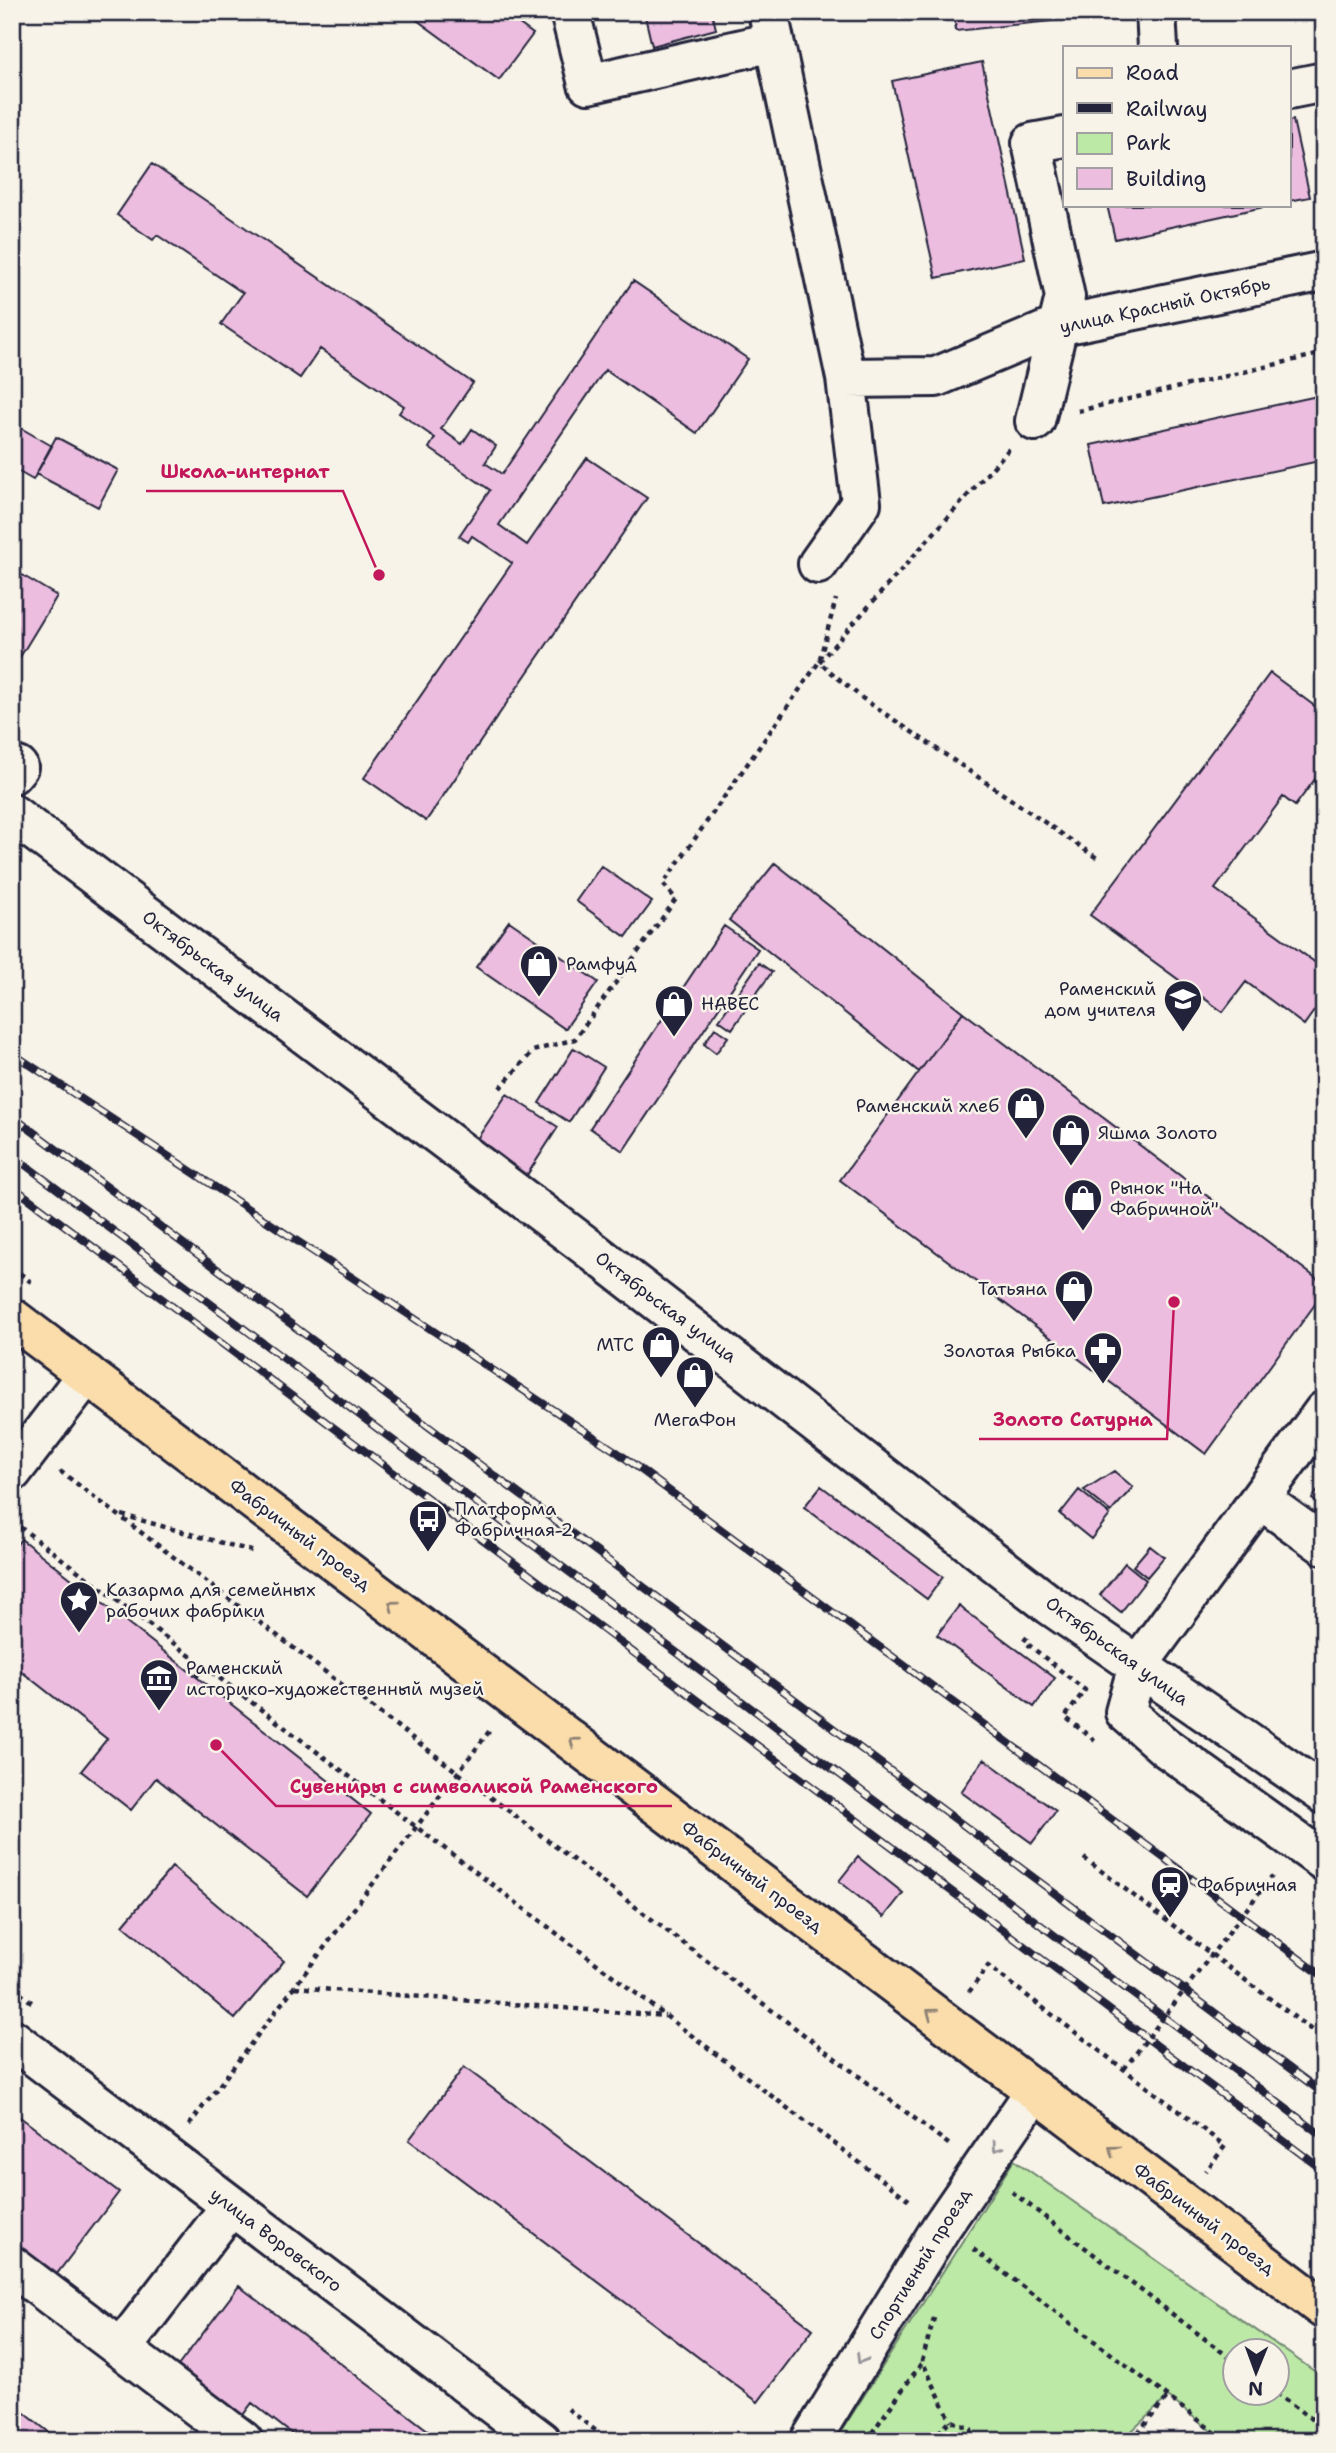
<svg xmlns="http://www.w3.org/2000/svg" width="1336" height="2453" viewBox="0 0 1336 2453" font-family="'Shantell Sans',sans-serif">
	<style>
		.green { fill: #bce9a6; stroke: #6f8670; stroke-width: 2; fill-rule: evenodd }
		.building { fill: #ecbddf; stroke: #22223b; stroke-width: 2 }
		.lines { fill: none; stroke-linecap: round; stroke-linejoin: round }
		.minor-casing { stroke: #22223b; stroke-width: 44 }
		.major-casing { stroke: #22223b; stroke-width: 44 }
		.path { stroke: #22223b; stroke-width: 4.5; stroke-dasharray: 5 5; stroke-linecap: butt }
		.minor { stroke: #f7f3e8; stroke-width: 38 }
		.major { stroke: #fbddab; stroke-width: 38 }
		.rail-casing { stroke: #22223b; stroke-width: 8 }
		.rail { stroke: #f7f3e8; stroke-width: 5; stroke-dasharray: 16; stroke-linecap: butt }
		.path-bridge { stroke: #22223b; stroke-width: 4.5; stroke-dasharray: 5 5; stroke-linecap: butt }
		.oneway { stroke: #8e8073 }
		.oneway2 { stroke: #97959a }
		.labels { text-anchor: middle; stroke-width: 5; stroke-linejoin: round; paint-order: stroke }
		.street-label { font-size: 18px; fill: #22223b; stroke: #f7f3e8 }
		.poi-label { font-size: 18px; fill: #22223b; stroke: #f7f3e8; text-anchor: start }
		.leader { fill: none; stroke: #c2185b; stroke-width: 2.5 }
		.callout-dot { fill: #c2185b; stroke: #f7f3e8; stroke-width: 2.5 }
		.callout-label { font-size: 19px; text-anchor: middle; font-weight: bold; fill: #c2185b; stroke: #f7f3e8; stroke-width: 5; stroke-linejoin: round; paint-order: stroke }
	</style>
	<rect width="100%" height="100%" fill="#f7f3e8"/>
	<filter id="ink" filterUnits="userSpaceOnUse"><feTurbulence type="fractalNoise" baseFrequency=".0143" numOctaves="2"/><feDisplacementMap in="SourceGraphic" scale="14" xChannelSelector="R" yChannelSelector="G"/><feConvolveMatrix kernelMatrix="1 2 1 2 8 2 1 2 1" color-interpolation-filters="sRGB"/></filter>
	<g filter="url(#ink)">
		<path class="green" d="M1014,2160l310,218v63h-100l-56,-44 -47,44h-286zM1234,2352h42v42h-42z"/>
		<path class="building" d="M406,12h97l30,22 -34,46z
			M644,12h68l4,17 -64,17z
			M954,12h105l1,8 -104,11z
			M982,62l43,196 -89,20 -44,-197z
			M1293,120l17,77 -21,4v-80z
			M152,164l321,219 -32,46 21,15 10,-15 24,17 -11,17 17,11 131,-193 115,78 -51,74 -92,-63 -106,155 28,20 60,-87 60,40 -221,323 -62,-43 148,-215 -40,-27 -4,6 -9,-6 31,-46 -61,-42 6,-10 -36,-25 5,-7 -84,-57 -20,29 -79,-54 22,-31 -86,-58 -4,5 -36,-25z
			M1107,205h166l-158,34z
			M1322,395l2,65 -220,47 -13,-62z
			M12,423l40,23 -19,34 -21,-12z
			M56,437l62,33 -20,37 -62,-33z
			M12,569l45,27 -43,71 -2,-2z
			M1270,673l54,40v54l-29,39 -12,-9 -68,92 109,80v28l-20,28 -58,-43 -23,30 -133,-97z
			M775,863l188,149 -44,60 -190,-152z
			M601,866l51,36 -26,35 -50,-36z
			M509,921l89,61 -33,47 -89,-62z
			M724,926l34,23 -135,202 -33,-23z
			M759,963l13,9 -21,29 -12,-9z
			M738,993l13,9 -19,27 -13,-9z
			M963,1012l361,272v8l-118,162 -366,-274z
			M715,1028l13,9 -12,16 -12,-9z
			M574,1048l30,19 -35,55 -30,-19z
			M507,1094l51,33 -31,48 -52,-33z
			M1114,1471l19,16 -22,25 -27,-22z
			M1324,1482v26l-12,-9z
			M821,1486l122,91 -16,22 -123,-92z
			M1079,1490l31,25 -19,24 -31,-25z
			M21,1539l350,275 -64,82 -151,-118 -25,32 -50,-39 26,-32 -95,-75v-113z
			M1150,1546l14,11 -17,20 -14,-11z
			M1125,1563l21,17 -25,32 -21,-17z
			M959,1606l96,72 -21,29 -97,-72z
			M984,1759l72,52 -24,32 -71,-51z
			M858,1857l45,36 -19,24 -45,-36z
			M172,1867l112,94 -49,58 -112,-94z
			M464,2067l349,262 -55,73 -349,-262z
			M12,2111l107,81 -63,83 -44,-33z
			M239,2286l203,155h-141l-49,-38 -12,16 -65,-49z
			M12,2403l48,38h-48z"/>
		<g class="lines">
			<g class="minor-casing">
				<path id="minor" d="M570,12l18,72 185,-42
					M768,12l78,366 15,125 -43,61
					M1156,12l2,35
					M1289,89l35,-7
					M846,378l90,-1 122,-51 266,-55
					M1035,421l30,-124 -33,-154 33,-6
					M12,774l6,-7
					M12,814l570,429 468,362 274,189
					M1324,1411l-186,254 -13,47 40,35 159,114
					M12,1472l75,-98
					M1260,1499l64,46
					M12,2039l529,402
					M12,2266l231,175
					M121,2349l110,-143
					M810,2441l132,-215 93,-135"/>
			</g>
			<g class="major-casing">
				<path id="major" d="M12,1318l1312,991"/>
			</g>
			<path class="path" d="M1078,411l246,-58
				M1009,449l-190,213 43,36 238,162
				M500,1088l33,-37 42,-12 101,-140 -13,-15 156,-222 17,-63
				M12,1267l19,15
				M60,1471l891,675
				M122,1515l133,37
				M12,1521l901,682
				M1027,1637l-3,4 61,49 -20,27 33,26
				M196,1677l8,-11
				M1084,1858l238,180
				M12,1987l22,17
				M295,1987l370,29
				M969,1992l19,-26 237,180 -19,25
				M189,2125l302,-396
				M1012,2192l222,169
				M973,2249l253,192
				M934,2318l-12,43 29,60
				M1276,2393l48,35
				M568,2409l41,32
				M866,2441l57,-80
				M935,2441l-1,-3 16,-18 21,9 3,12
				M1131,2441l37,-44"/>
			<use href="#minor" class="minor"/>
			<use href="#major" class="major"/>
			<g class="rail-casing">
				<path id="rail" d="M12,1053l605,399 707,525
					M12,1116l1312,978
					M12,1155l1312,982
					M12,1186l1312,985"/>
			</g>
			<use href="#rail" class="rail"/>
			<path class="path-bridge" d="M1124,2069l148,-193"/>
		</g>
		<defs><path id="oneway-chevron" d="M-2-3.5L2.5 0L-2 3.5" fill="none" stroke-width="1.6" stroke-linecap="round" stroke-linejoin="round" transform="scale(1.75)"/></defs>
		<g class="oneway">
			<use href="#oneway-chevron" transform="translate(393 1605) rotate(-143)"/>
			<use href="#oneway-chevron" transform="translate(574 1742) rotate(-143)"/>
			<use href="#oneway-chevron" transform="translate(931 2013) rotate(-143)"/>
			<use href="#oneway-chevron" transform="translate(1113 2150) rotate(-143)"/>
		</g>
		<g class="oneway2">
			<use href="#oneway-chevron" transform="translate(997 2147) rotate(126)"/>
			<use href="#oneway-chevron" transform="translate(861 2359) rotate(121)"/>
		</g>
	</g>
	<defs>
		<g id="shop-pin" transform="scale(2.0125)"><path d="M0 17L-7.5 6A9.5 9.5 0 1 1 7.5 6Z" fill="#22223b" stroke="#f7f3e8"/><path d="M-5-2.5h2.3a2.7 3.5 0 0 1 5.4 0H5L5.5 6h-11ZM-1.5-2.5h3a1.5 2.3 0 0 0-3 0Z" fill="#fff"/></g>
		<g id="university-pin" transform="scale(2.0125)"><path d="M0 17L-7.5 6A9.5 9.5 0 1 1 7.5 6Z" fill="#22223b" stroke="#f7f3e8"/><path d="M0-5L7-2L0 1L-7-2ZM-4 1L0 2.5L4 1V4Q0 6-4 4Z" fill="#fff"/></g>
		<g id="pharmacy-pin" transform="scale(2.0125)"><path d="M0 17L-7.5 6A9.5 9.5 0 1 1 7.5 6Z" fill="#22223b" stroke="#f7f3e8"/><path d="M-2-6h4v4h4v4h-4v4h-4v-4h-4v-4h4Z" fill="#fff"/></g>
		<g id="bus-pin" transform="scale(2.0125)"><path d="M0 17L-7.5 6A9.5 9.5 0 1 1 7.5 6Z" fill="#22223b" stroke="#f7f3e8"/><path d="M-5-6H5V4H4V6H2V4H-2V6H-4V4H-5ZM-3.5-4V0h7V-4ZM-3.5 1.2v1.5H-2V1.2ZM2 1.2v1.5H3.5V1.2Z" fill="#fff"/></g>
		<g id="sight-pin" transform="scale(2.0125)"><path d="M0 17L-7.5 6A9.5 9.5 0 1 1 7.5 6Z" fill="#22223b" stroke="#f7f3e8"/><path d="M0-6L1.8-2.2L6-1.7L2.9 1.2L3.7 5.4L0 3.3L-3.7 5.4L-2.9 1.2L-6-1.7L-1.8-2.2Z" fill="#fff"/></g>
		<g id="museum-pin" transform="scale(2.0125)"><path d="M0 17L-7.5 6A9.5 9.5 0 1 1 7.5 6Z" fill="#22223b" stroke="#f7f3e8"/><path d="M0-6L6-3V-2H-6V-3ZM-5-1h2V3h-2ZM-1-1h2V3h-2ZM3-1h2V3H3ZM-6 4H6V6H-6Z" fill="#fff"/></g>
		<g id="station-pin" transform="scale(2.0125)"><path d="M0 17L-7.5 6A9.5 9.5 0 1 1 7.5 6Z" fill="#22223b" stroke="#f7f3e8"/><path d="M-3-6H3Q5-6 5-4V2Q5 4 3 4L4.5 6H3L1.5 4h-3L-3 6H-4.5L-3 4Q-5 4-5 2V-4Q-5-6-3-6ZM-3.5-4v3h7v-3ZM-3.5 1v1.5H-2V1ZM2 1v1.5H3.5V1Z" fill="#fff"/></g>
	</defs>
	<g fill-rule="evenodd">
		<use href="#shop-pin" x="539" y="964"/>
		<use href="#university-pin" x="1183" y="999"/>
		<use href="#shop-pin" x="674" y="1004"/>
		<use href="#shop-pin" x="1026" y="1106"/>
		<use href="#shop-pin" x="1071" y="1133"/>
		<use href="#shop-pin" x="1083" y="1198"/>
		<use href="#shop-pin" x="1074" y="1289"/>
		<use href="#shop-pin" x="661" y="1345"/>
		<use href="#pharmacy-pin" x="1103" y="1351"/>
		<use href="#shop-pin" x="695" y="1375"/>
		<use href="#bus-pin" x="428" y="1519"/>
		<use href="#sight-pin" x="79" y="1600"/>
		<use href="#museum-pin" x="159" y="1678"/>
		<use href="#station-pin" x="1170" y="1885"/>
	</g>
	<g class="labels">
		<g class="street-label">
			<text transform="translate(1165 305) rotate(-12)" y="6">улица Красный Октябрь</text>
			<text transform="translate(213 966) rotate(37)" y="6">Октябрьская улица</text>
			<text transform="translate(666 1307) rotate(37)" y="6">Октябрьская улица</text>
			<text transform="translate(300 1535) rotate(37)" y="6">Фабричный проезд</text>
			<text transform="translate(1117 1651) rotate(36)" y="6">Октябрьская улица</text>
			<text transform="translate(752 1877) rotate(37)" y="6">Фабричный проезд</text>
			<text transform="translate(1204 2219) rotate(37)" y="6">Фабричный проезд</text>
			<text transform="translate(276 2240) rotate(37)" y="6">улица Воровского</text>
			<text transform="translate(920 2264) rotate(-58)" y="6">Спортивный проезд</text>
		</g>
		<g class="poi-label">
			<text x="566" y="970">Рамфуд</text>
			<text x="1156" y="995" text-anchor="end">Раменский<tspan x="1156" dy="21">дом учителя</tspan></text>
			<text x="701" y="1010">НАВЕС</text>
			<text x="999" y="1112" text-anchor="end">Раменский хлеб</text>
			<text x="1098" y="1139">Яшма Золото</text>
			<text x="1110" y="1194">Рынок "На<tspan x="1110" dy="21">Фабричной"</tspan></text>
			<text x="1047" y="1295" text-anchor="end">Татьяна</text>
			<text x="634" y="1351" text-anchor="end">МТС</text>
			<text x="1076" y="1357" text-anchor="end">Золотая Рыбка</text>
			<text x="695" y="1426" text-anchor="middle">МегаФон</text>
			<text x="455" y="1515">Платформа<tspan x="455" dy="21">Фабричная-2</tspan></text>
			<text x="106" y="1596">Казарма для семейных<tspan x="106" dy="21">рабочих фабрики</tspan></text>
			<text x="186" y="1674">Раменский<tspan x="186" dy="21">историко-художественный музей</tspan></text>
			<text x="1197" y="1891">Фабричная</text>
		</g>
	</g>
	<path class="leader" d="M379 575L343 491H146M1174 1302L1167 1439H979M216 1745L276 1806H672"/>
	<g class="callout-dot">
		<circle cx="379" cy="575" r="7"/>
		<circle cx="1174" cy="1302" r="7"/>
		<circle cx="216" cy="1745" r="7"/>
	</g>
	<g class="callout-label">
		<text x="245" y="478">Школа-интернат</text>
		<text x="1073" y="1426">Золото Сатурна</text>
		<text x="474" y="1793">Сувениры с символикой Раменского</text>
	</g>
	<rect width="1336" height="2453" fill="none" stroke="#f7f3e8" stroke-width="42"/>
	<rect x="21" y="21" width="1294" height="2411" fill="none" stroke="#22223b" stroke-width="2.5" filter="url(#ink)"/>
	<rect x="1063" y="46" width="228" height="161" fill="#f7f3e8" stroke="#a29fa3" stroke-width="2"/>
	<rect x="1077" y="68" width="35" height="10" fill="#fbddab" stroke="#a29fa3" stroke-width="2"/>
	<text x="1126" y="80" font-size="21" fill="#22223b">Road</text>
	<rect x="1077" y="103" width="35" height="10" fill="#22223b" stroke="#a29fa3" stroke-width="2"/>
	<text x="1126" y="116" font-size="21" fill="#22223b">Railway</text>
	<rect x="1077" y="133" width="35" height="21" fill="#bce9a6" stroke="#a29fa3" stroke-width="2"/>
	<text x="1126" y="150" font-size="21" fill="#22223b">Park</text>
	<rect x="1077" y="168" width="35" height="21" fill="#ecbddf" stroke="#a29fa3" stroke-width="2"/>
	<text x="1126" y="186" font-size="21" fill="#22223b">Building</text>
	<g transform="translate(1256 2372) rotate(181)"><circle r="33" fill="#f7f3e8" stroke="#a29fa3" stroke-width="2"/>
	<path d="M0-5L12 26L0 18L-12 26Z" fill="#22223b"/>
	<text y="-10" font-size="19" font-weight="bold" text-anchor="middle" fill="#22223b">N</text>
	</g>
</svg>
